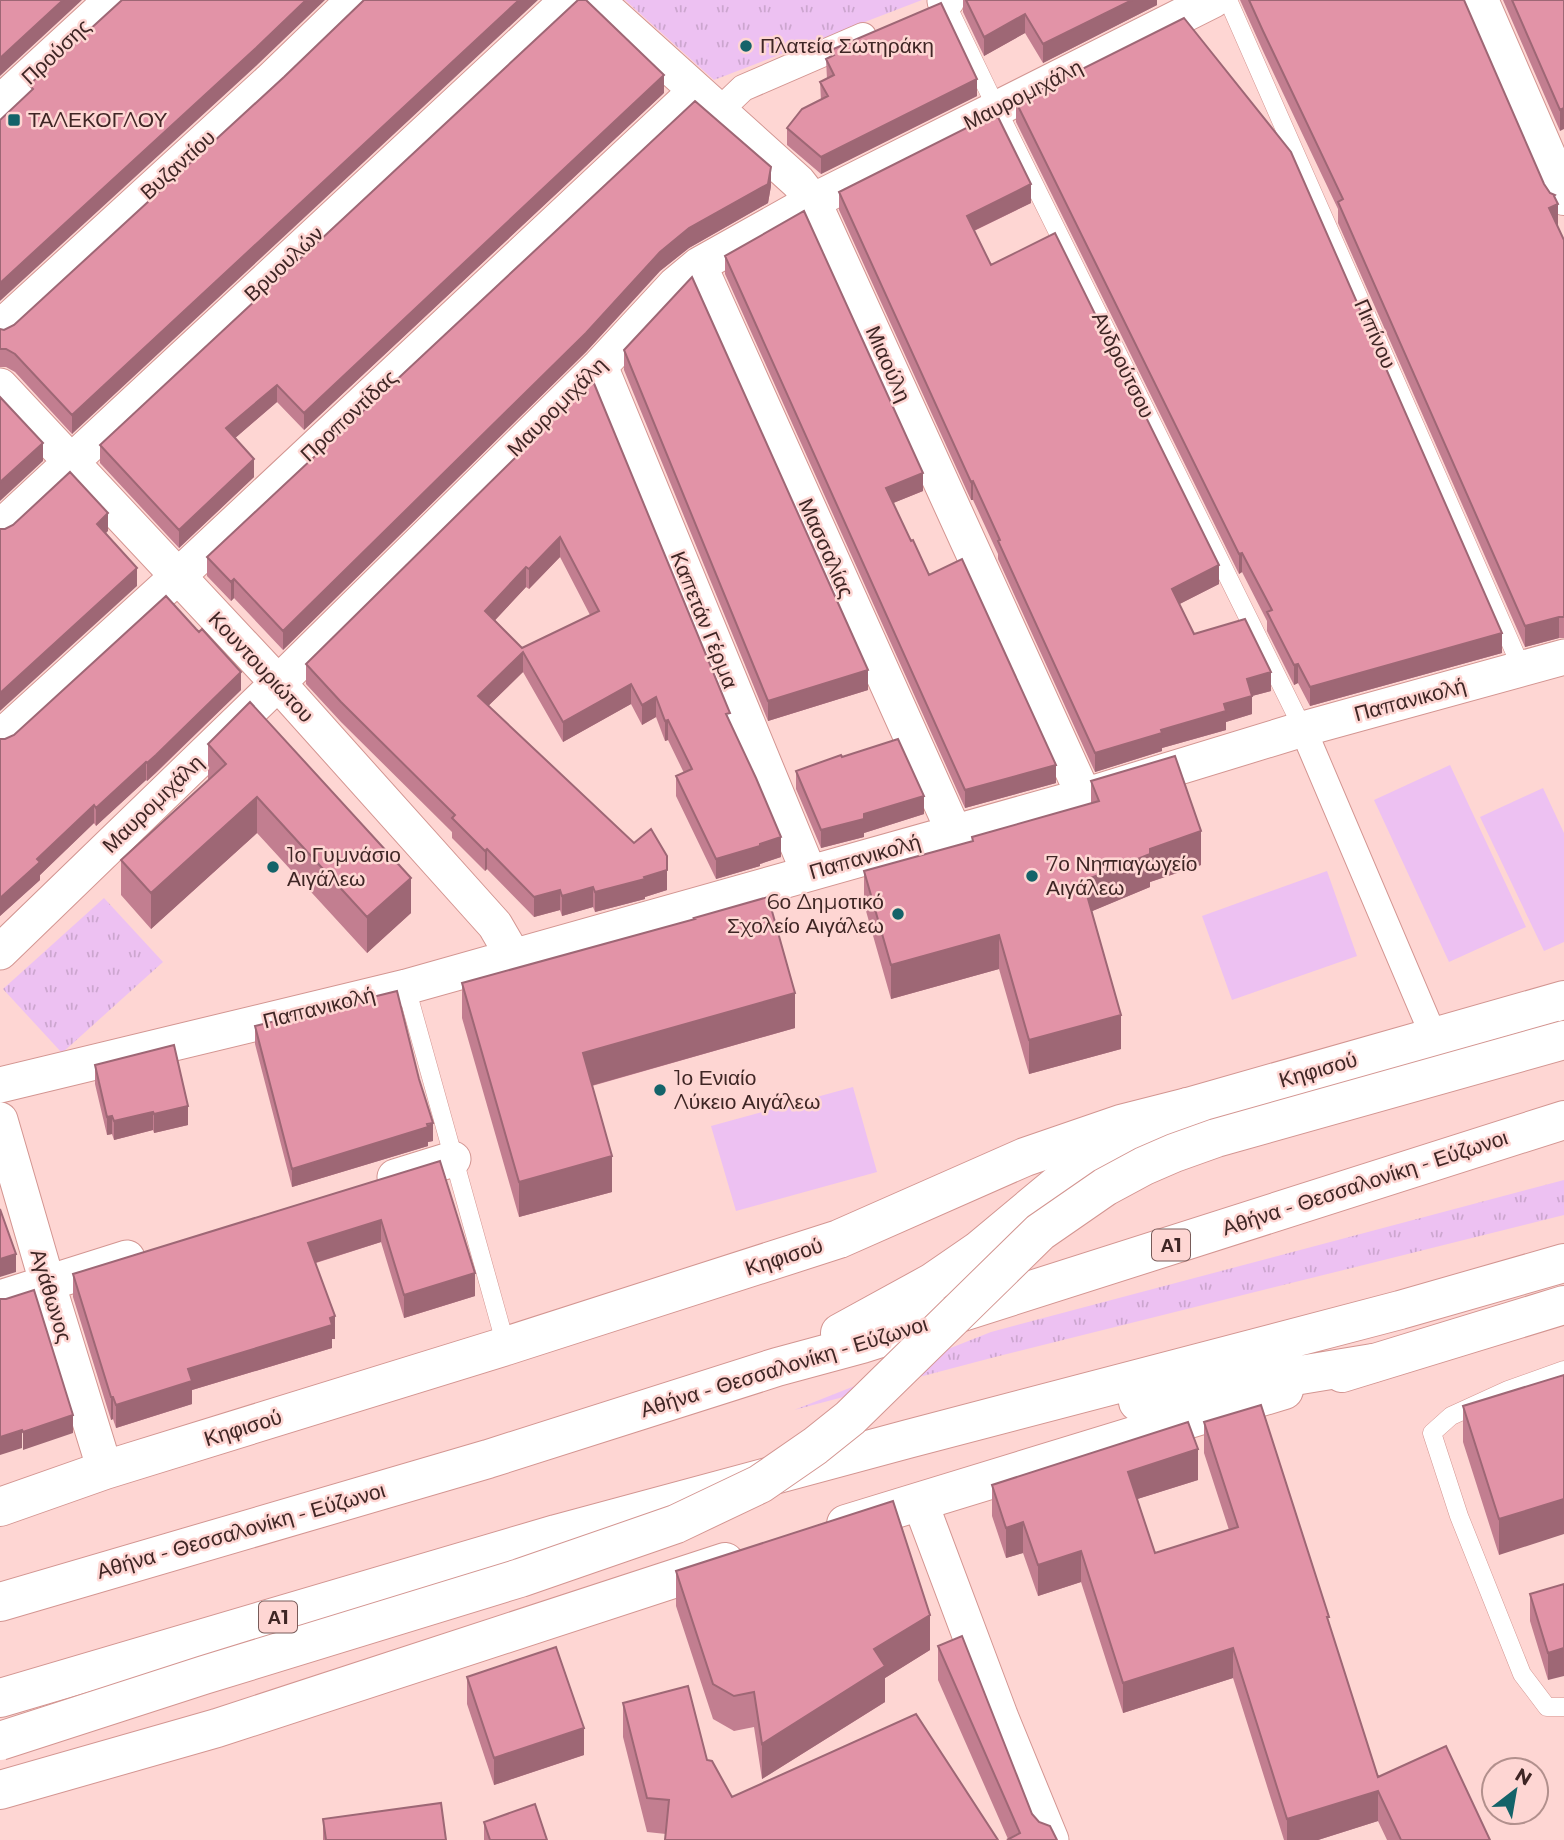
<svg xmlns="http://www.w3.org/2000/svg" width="1564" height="1840" viewBox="0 0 1564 1840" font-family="Montserrat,sans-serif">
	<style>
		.grass { fill: url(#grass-tufts) }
		.garden { fill: #edc1f2 }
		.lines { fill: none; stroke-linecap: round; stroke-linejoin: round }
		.service-casing { stroke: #d39591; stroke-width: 19 }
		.pedestrian-casing { stroke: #d39591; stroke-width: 28 }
		.minor-casing { stroke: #d39591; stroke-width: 37 }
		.tertiary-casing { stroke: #d39591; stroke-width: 40 }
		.secondary-casing { stroke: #d39591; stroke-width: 40 }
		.motorway-casing { stroke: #d39591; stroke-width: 40 }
		.service { stroke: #fff; stroke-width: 18 }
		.pedestrian { stroke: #fff; stroke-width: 26 }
		.minor { stroke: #fff; stroke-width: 35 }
		.tertiary { stroke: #fff; stroke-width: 38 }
		.secondary { stroke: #fff; stroke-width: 38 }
		.motorway { stroke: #fff; stroke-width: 38 }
		.secondary-bridge-casing { stroke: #d39591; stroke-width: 40; stroke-linecap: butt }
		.secondary-bridge { stroke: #fff; stroke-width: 38 }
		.wall { fill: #c27e90; fill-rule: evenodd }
		.shaded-wall { fill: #9e6775 }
		.building { fill: #e293a7; stroke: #9e6775; stroke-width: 2; fill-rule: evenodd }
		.poi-dot { fill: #146369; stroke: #fed6d3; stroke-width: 2.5 }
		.labels { text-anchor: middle; stroke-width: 5; stroke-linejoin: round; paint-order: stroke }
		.shield { fill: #fed6d3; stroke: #785b59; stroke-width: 2 }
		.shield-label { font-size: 19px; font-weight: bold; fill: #3f2625 }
		.poi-label { font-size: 21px; fill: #3f2625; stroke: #fed6d3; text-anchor: start }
		.street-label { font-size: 21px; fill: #3f2625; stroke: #fed6d3 }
	</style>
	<defs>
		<pattern id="grass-tufts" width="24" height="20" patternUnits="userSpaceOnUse" patternTransform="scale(1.75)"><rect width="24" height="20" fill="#edc1f2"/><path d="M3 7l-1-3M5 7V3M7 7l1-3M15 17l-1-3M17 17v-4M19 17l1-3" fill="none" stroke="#cca6cf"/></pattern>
	</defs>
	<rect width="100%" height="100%" fill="#fed6d3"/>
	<path class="grass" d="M625,0h297l-208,80z
		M104,898l59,64 -101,91 -59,-64z
		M1564,1180v35l-569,142 -201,53 197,-78z"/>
	<path class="garden" d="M1450,765l76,162 -77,35 -75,-162z
		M1543,788l21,45v109l-20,9 -64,-134z
		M1327,871l30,85 -125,44 -30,-84z
		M853,1087l24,85 -141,39 -25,-85z"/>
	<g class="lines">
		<g class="service-casing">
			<path id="service" d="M1228,0l294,669
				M945,1l52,108 306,620
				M406,987l100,359
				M1564,1370l-56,20 -57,26 -19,17 27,83 63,158 25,33h17"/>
		</g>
		<g class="pedestrian-casing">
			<path id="pedestrian" d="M718,112l25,-24 120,-52
				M1303,729l131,308"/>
		</g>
		<g class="minor-casing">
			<path id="minor" d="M596,0l202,182 15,19 271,595
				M945,1l2,-1
				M0,103l112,-103
				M699,265l255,567
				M0,328l270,-247 84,-81
				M600,366l209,507
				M0,386l278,297 217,242 18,31
				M0,528l568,-528
				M0,738l177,-161 519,-486
				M0,952l278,-269 322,-317 75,-81 24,-20 114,-64 400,-201
				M0,1085l406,-98 678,-191 219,-67 261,-72
				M0,1120l47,162 58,188
				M395,1177l58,-18
				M0,1298l127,-40
				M920,1502l81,216 50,122"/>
		</g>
		<g class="tertiary-casing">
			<path id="tertiary" d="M1479,0l85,196"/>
		</g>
		<g class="secondary-casing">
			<path id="secondary" d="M1342,1373l222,-68
				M0,1507l105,-37 401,-124 333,-107 186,-82 96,-33 67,-17 376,-107
				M846,1524l438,-134
				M0,1790l217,-62 508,-166"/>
		</g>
		<g class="motorway-casing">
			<path id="motorway" d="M840,1333l93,-51 45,-31 84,-70 43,-29 83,-45
				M1138,1402l235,-39
				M0,1602l488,-143 289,-92 85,-23 702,-224
				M0,1698l556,-164 352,-95 492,-129 164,-47"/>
		</g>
		<use href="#service" class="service"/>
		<use href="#pedestrian" class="pedestrian"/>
		<use href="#minor" class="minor"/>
		<use href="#tertiary" class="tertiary"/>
		<use href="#secondary" class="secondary"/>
		<use href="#motorway" class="motorway"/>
		<g class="secondary-bridge-casing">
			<path id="secondary-bridge" d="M0,1741l204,-66 316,-97 156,-54 84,-40 55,-38 35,-28 190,-186 65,-45 39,-21 30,-13 42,-15 348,-98"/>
		</g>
		<use href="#secondary-bridge" class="secondary-bridge"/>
	</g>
	<path class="wall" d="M963,0h194v5l-114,58 -18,-30 -41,23 -21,-44z
		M1240,0h224l80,184 11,15 2,26 7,15v398h-5l-34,9 -187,-424v-14l-75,-158z
		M1503,0h61l-4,131z
		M831,50l146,46 -156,78 -34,-29v-17l34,-28 -1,-18 7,-3 -1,-20 5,-3z
		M284,77l-212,357 -57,-62 -9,-5h-6v-38l4,1 10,-5z
		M664,93l-360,337 -27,-28 -42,36 19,39 -75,71 -79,-85v-18z
		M1016,102l486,551 -192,53 -12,-23 -4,2 -27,-54v-10l-25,-49 -3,2 -223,-452z
		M771,186l-3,17 -79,45 -29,23 -74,81 -303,298 -49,-52 -3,3 -24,-25v-19z
		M839,192l192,11 -57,28 17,34 228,319 -40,20 15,30 77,57 -19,5v18l-26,8v8l-64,18v3l-67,21 -97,-213v-5l-25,-54h-2l-132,-290z
		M725,256l198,235 -30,12 18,38 18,34 127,208 -91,25 -240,-534z
		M624,350l244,340 -100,31 -144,-351z
		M593,381l137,341 51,135 -21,7v2l-44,13 -40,-83v-20l8,-3 -16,-33 -3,1 -9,-24 -14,8 -11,-21 -68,38 -40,-70 -35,34 179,184 -22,7v2l-50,13 -2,-5 -31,9 -2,-6 -26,7 -47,-48 -2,2 -33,-33v-6l-111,-110 -35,-38v-20zM560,557l30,58 -68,33 -27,-28 31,-33 3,2z
		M241,690l-85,83 -9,8 -1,-1 -50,46 -2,-3 -54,52v5l-40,36v-177h5z
		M208,744l203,169 -44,40 -110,-120 -106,96 -30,-34v-35l87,-80z
		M842,757l82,57 -60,19v4l-43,11 -25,-59v-18z
		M1091,781l110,84 -51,17v5l-58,24 29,138 -92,25 -30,-105 -108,30 -27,-95v-33l108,-30v-4l119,-34z
		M462,983l333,45 -203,58 20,106 -93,25 -57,-199z
		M255,1026l178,115 -5,1v4l-136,41 -37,-143z
		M95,1065l93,60 -34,8 -1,-3 -39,10 -2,-6 -5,1 -12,-51z
		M440,1161l35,135 -71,22 -23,-76 -65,21 19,76h-3v9l-140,42v14l-76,24 -3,-9 -2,1 -38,-123v-23z
		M1564,1375l-65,180 -36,-113v-36z
		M1204,1422l125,203 49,152 112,63h-103l-9,-19 -60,19h-34l-51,-162 -110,35 -42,-131 -43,14 -15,-43 -17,5 -14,-42v-31l206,-5 -61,19 18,54 74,-23 -25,-77z
		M676,1571l254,79 -45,28v24l-123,77 -8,-52 -20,4 -21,-12 -37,-113z
		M1564,1584l-16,96 -18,-59v-27z
		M938,1646l94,168 7,8 -31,17 -70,-159z
		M467,1677l117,78 -90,30 -27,-81z
		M623,1703l84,57 25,37 -66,37 -19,-2 -24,-95z
		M323,1819l123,21h-123z
		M484,1822l63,18h-63z"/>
	<path class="shaded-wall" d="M63,0h19l-82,76v-18z
		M306,0h19l-69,66 -256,235v-18z
		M519,0h19l-466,434v-19z
		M1132,0h25v5l-114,58v-19z
		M1025,14v19l-41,23v-19z
		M664,75v18l-360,337v-17z
		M977,79v17l-156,78v-17z
		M1564,108v21l-4,2v-21z
		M771,167v19l-3,17 -79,45 -29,23 -74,81 -303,298v-19l377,-379 29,-24z
		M1031,184v19l-64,31v-18z
		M1555,195v11l3,-2v21l-9,4v-21l5,-12z
		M277,385v17l-51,44v-18z
		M43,443v18l-43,40v-19z
		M254,459v18l-75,71v-18z
		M923,473v18l-37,15v-18z
		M973,481v19h-2v-18z
		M108,513v18l-11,11v-18z
		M560,537v20l-31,32v-20z
		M1242,553v19l-3,2v-20z
		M1219,565v19l-47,24v-19z
		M526,567v20l-41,44v-20z
		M137,568v18l-137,125v-18z
		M234,579v19l-3,3v-19z
		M1559,617v21l-34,9v-21z
		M1502,633v20l-192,53v-19z
		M523,652v20l-45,44v-20z
		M1298,664v19l-4,2v-20z
		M868,670v20l-100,31v-20z
		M241,672v18l-94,91v-18z
		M1271,672v19l-19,5v18l-26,8v8l-64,18v3l-67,21v-19l66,-23 63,-26 23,-25z
		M631,684v20l-68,38v-20z
		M656,697v20l-14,8v-20z
		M668,720v20l-3,1v-20z
		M146,762v18l-50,46v-18z
		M1056,765v18l-91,25v-18z
		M924,796v18l-60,19v-19z
		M257,797v36l-106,96v-36z
		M94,805v18l-54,52v5l-40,36v-18l37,-39z
		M864,819v18l-43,11v-18z
		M1201,831v34l-51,17v5l-67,28v-34l67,-32z
		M781,837v20l-21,7v2l-44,13v-20z
		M487,849v20l-2,2v-20z
		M667,870v20l-22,7v2l-50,13v-20z
		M411,878v35l-44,40v-36z
		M593,887v20l-31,9v-20z
		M560,890v20l-26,7v-20z
		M999,935v34l-108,30v-34z
		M795,993v35l-212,60v-35z
		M1121,1015v34l-92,25v-34z
		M188,1106v19l-34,8v-19z
		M153,1112v18l-39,10v-19z
		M112,1116v18l-5,1v-18z
		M433,1123v18l-5,1v4l-136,41v-18z
		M612,1156v36l-93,25v-35z
		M381,1220v22l-73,23v-22z
		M16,1254v18l-16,5v-18z
		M475,1273v23l-71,22v-23z
		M335,1316v23h-3v9l-140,42v14l-76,24v-23l72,-36z
		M111,1397h2v22l-2,1z
		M73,1415v18l-50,17v-18z
		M22,1430v18l-22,7v-18z
		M1198,1449v31l-70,22v-30z
		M1564,1499v35l-65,21v-36z
		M1023,1522v31l-17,5v-30z
		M1081,1551v31l-43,14v-31z
		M930,1615v35l-45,28v24l-123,77v-35l112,-95z
		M1233,1648v30l-110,35v-30z
		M1564,1648v28l-16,4v-27z
		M584,1728v27l-90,30v-27z
		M1378,1791v30l-60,19h-31v-21z"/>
	<path class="building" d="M0,0h63l-63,58z
		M122,0h184l-50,48 -256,235v-163l33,-31 -4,-4z
		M364,0h155l-447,415 -57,-61 -9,-5h-6v-20l4,1 10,-5 270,-248z
		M578,0h8l78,75 -360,338 -27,-28 -51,43 28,31 -75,71 -79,-85z
		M966,0h166l-89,44 -18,-30 -41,23z
		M1249,0h215l80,184 6,9 5,2 -1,1 4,8 -9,4 15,32v377h-5l-34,9 -187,-424 5,-3 -80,-168z
		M1512,0h52v108l-4,2z
		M941,3l36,76 -156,78 -34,-29 15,-19 26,-13 -8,-14 14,-7 -8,-16 8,-4 -3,-5z
		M1184,18l107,134 211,481 -192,54 -12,-23 -4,1 -27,-53 5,-2 -30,-57 -3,1 -223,-452z
		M695,101l76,66 -3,17 -79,44 -29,24 -74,81 -303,298 -49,-52 -3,3 -24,-25z
		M996,113l35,71 -64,32 24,49 64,-32 164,332 -47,24 22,45 51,-15 26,53 -24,7 5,17 -28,8 2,7 -65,19 1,3 -67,20 -97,-212 2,-1 -27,-59 -2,1 -132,-290z
		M804,211l119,262 -37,15 25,53 2,-1 16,35 33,-16 94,206 -91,25 -240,-534z
		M692,277l176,393 -100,31 -144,-351z
		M593,381l137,332 -4,1 30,64 25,59 -21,7v2l-44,13 -40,-83 16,-7 -24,-49 -3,1 -9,-24 -14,8 -11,-21 -68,38 -40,-70 -45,44 156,147 17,-14 16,27v14l-23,7 1,2 -50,13 -2,-5 -31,9 -2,-6 -26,7 -47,-48 -2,2 -33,-33 3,-3 -114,-113 -35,-38zM560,537l39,74 -77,37 -37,-37 41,-44 3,2z
		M0,397l43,46 -43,39z
		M70,472l38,41 -11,11 40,44 -137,125v-164h5l8,-4z
		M166,596l30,33 3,3 3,-3 39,43 -85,83 -9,8 -1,-1 -50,46 -2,-3 -57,54 3,3 -40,36v-159h5l9,-4z
		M250,702l161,176 -44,39 -110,-120 -106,96 -30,-33 105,-96 -18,-20z
		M898,739l26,57 -60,18v5l-43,11 -25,-59 45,-16 1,2z
		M1175,756l26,75 -51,18v5l-67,27 38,134 -92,25 -30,-105 -108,30 -27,-94 109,-30 -1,-4 127,-36 -8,-20z
		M768,897l27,96 -212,60 29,103 -93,26 -57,-199 233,-64 -1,-1z
		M397,991l22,88 14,44 -6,1 1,3 -136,42 -37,-143z
		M174,1045l14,61 -34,8 -1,-2 -39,9 -2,-5 -5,1 -12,-52z
		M440,1161l35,112 -71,22 -23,-75 -73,23 27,73 -5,2 2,7 -144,44 4,12 -76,24 -3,-8h-2l-38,-123z
		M0,1209l16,45 -16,5z
		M34,1290l39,125 -50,17 -1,-2 -22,7v-138h6z
		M1564,1375v124l-65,20 -36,-113z
		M1261,1405l68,212h-2l51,160 68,-31 44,94h-89l-23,-49 -91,28 -54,-171 -110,35 -42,-132 -43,14 -15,-43 -17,6 -14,-43 196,-63 10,27 -70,23 27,81 83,-26 -34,-105z
		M893,1501l37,114 -56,34 11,17 -123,78 -8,-52 -20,4 -21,-12 -37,-113z
		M1564,1584v64l-16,5 -18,-59z
		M962,1636l70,178 7,8 11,4 7,14h-50l13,-7 -82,-187z
		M556,1647l28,81 -90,30 -27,-81z
		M688,1686l19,74 5,1 20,36 184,-83 82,126h-333l4,-40 -22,-2 -24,-95z
		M441,1803l5,37h-120l-3,-21z
		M535,1804l12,36h-57l-6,-18z"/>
	<g class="poi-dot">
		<circle cx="746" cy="46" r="7"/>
		<rect x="7" y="113" width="14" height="14" rx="3.5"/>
		<circle cx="273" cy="867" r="7"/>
		<circle cx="1032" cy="876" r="7"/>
		<circle cx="898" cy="914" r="7"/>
		<circle cx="660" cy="1090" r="7"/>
	</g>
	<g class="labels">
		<g class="shield">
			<rect x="1152" y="1229.5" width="38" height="31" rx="5"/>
			<rect x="259" y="1601.5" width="38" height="31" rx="5"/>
		</g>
		<g class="shield-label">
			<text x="1171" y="1252">Α1</text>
			<text x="278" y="1624">Α1</text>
		</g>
		<g class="poi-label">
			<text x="760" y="53">Πλατεία Σωτηράκη</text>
			<text x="28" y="127">ΤΑΛΕΚΟΓΛΟΥ</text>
			<text x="287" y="862">1ο Γυμνάσιο<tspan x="287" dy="24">Αιγάλεω</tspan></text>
			<text x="1046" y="871">7ο Νηπιαγωγείο<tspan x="1046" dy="24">Αιγάλεω</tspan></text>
			<text x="884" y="909" text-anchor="end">6ο Δημοτικό<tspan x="884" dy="24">Σχολείο Αιγάλεω</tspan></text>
			<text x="674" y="1085">1ο Ενιαίο<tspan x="674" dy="24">Λύκειο Αιγάλεω</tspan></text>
		</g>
		<g class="street-label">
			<text transform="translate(56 52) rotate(-43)" y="7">Προύσης</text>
			<text transform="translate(1023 95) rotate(-27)" y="7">Μαυρομιχάλη</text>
			<text transform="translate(178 165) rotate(-42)" y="7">Βυζαντίου</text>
			<text transform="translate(284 264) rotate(-43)" y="7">Βρυουλών</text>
			<text transform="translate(1375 334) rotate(66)" y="7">Πιπίνου</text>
			<text transform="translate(888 364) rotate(66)" y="7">Μιαούλη</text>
			<text transform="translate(1123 365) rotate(64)" y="7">Ανδρούτσου</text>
			<text transform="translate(557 407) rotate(-45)" y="7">Μαυρομιχάλη</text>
			<text transform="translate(349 416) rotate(-43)" y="7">Προποντίδας</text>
			<text transform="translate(826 548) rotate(66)" y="7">Μασσαλίας</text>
			<text transform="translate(704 620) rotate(68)" y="7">Καπετάν Γέρμα</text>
			<text transform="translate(261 667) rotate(47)" y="7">Κουντουριώτου</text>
			<text transform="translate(1410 700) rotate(-15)" y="7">Παπανικολή</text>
			<text transform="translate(153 804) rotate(-44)" y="7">Μαυρομιχάλη</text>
			<text transform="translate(865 857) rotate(-16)" y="7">Παπανικολή</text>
			<text transform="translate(319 1008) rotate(-14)" y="7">Παπανικολή</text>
			<text transform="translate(1318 1070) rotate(-16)" y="7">Κηφισού</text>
			<text transform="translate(1365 1183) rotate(-18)" y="7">Αθήνα - Θεσσαλονίκη - Εύζωνοι</text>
			<text transform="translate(784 1257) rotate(-18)" y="7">Κηφισού</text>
			<text transform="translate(51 1296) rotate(73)" y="7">Αγάθωνος</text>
			<text transform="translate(784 1367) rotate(-17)" y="7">Αθήνα - Θεσσαλονίκη - Εύζωνοι</text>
			<text transform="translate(243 1428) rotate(-17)" y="7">Κηφισού</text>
			<text transform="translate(241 1531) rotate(-16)" y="7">Αθήνα - Θεσσαλονίκη - Εύζωνοι</text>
		</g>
	</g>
	<g transform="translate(1515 1791) rotate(31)"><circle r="33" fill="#fed6d3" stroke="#b2908d" stroke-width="2"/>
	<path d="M0-5L12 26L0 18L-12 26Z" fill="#146369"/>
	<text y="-10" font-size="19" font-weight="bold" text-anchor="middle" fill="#3f2625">N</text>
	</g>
</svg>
